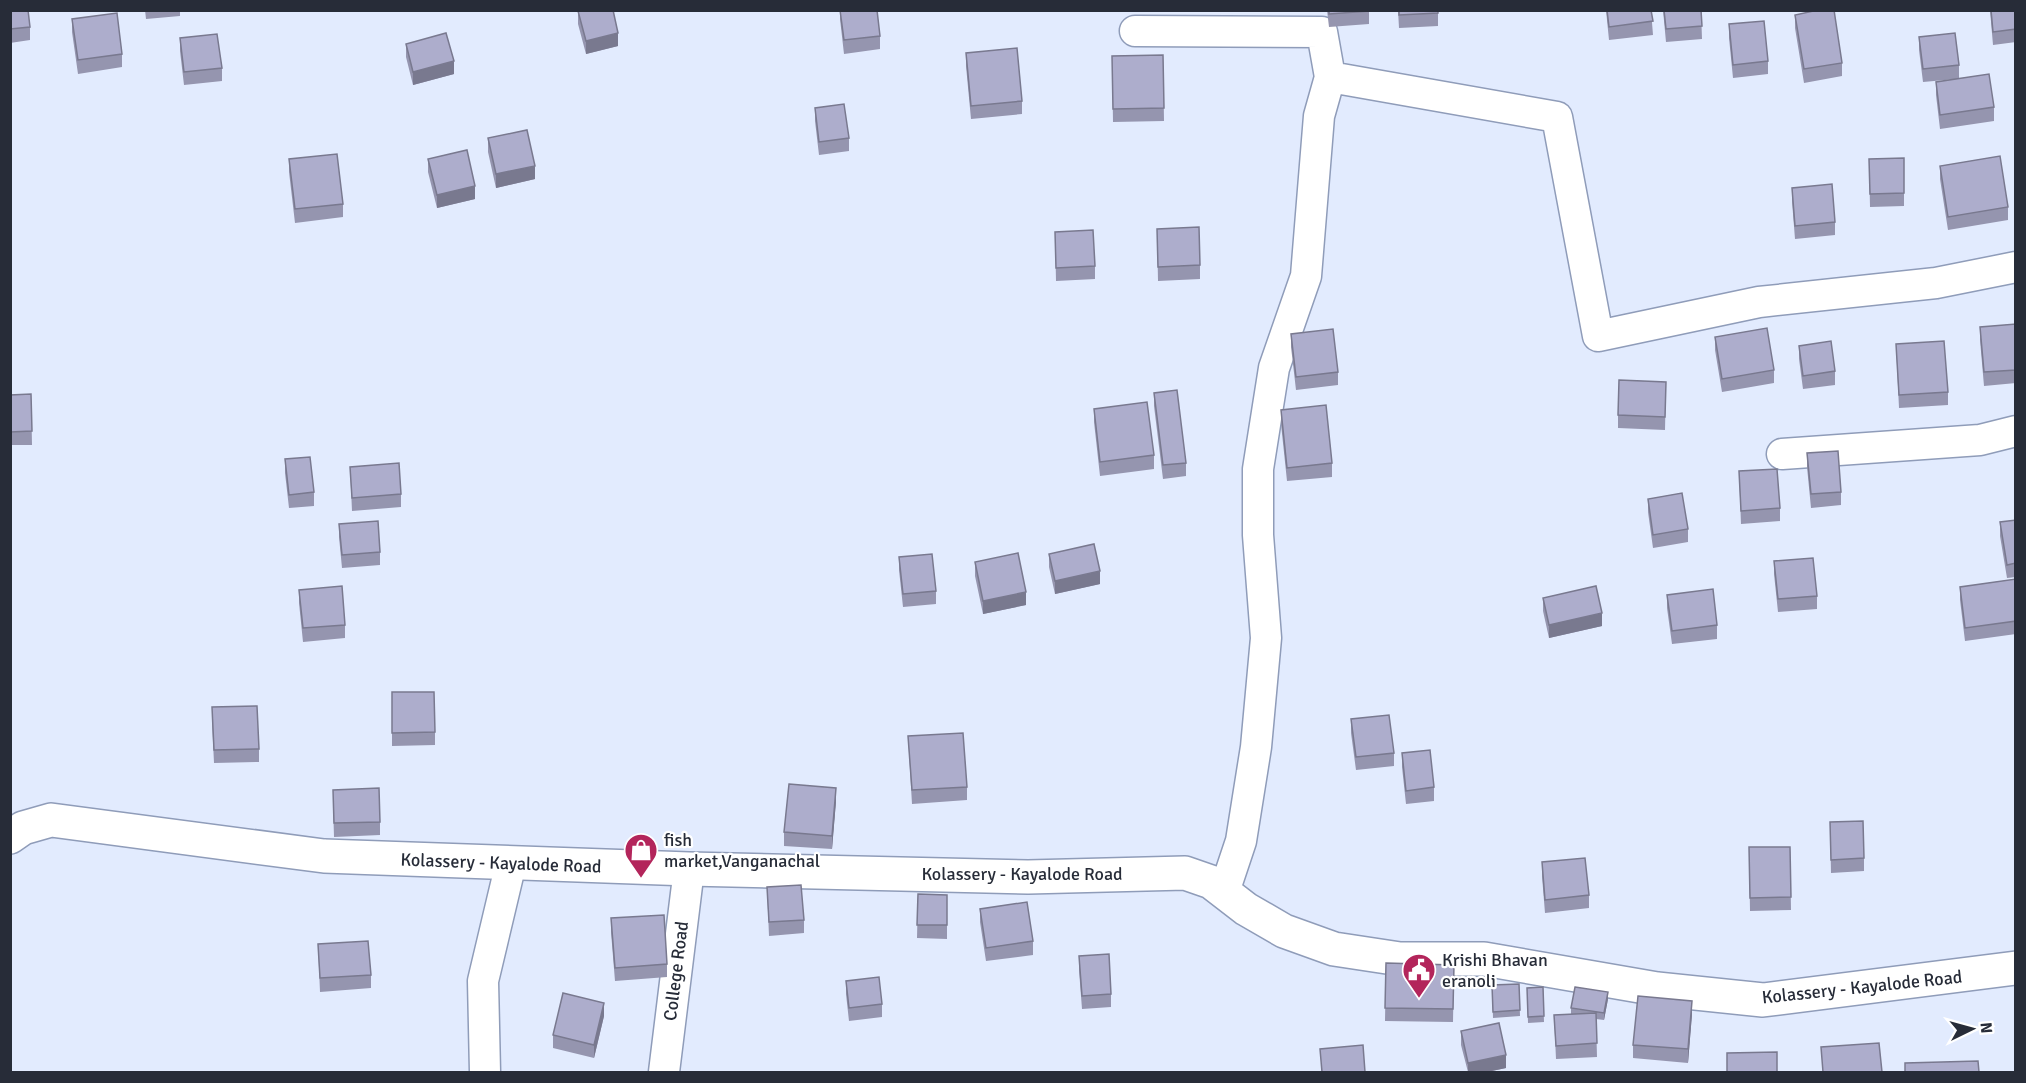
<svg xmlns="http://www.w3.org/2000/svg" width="2026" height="1083" viewBox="0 0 2026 1083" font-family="Signika,sans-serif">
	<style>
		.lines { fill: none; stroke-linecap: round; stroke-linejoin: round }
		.street-casing { stroke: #8f9cb9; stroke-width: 33 }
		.secondary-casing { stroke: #8f9cb9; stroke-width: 36 }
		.street { stroke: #fff; stroke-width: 30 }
		.secondary { stroke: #fff; stroke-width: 33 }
		.wall { fill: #9595af }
		.shaded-wall { fill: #79798f }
		.building { fill: #adadcc; stroke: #79798f; stroke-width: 1.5 }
		.labels { text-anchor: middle; stroke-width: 4.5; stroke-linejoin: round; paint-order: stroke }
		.poi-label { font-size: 18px; fill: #272c38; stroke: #fff; text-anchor: start }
		.street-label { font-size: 18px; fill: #272c38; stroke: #fff }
	</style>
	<rect width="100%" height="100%" fill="#e2ebfe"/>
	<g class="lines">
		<g class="street-casing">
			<path id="street" d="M1135,31l187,1 8,45 227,40 41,219 161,-34 177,-19 80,-16
				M1782,454l198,-14 36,-9
				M1224,892l17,-51 15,-94 10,-109 -8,-103v-66l16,-101 32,-92 13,-160 11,-39
				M485,1072l-2,-91 28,-118
				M664,1072l25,-203"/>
		</g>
		<g class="secondary-casing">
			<path id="secondary" d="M10,837l13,-9 28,-8 273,36 365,13 339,8 157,-4 26,9 35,27 38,22 50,18 66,10h84l173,30 106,11 253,-32"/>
		</g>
		<use href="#street" class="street"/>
		<use href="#secondary" class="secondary"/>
	</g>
	<path class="wall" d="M10,10l20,17v13l-20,3z
		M145,10h35v6l-34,3z
		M840,10h37l3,26v13l-36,5 -4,-35z
		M1327,10h42v14l-40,3z
		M1398,10h40v16l-39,2z
		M1606,10h45l2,25 -44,5z
		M1663,10h38l1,29 -36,3z
		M1990,10h26v32l-23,3z
		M578,11l40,35 -32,8 -8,-30z
		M1795,15l47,48v13l-38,7 -9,-55z
		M72,19l50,35v13l-44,7 -6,-42z
		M1729,24l39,37v13l-35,4 -4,-40z
		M1919,37l40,28v13l35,29v14l-54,8 -4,-34v-13l20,-3 -33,3 -4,-32z
		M180,38l42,30v13l-38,4 -4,-34z
		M406,44l48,30 -41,11 -7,-28z
		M966,53l56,48v13l-51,5 -5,-53z
		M1163,55l1,66 -51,1 -1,-66z
		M815,108l34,30v13l-30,4 -4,-34z
		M488,138l47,41 -39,9 -8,-36z
		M289,159l54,45v13l-48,6 -6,-51z
		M428,159l47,40 -38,9 -9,-36z
		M1869,159l35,34v13l-34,1z
		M1940,166l68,41v13l-60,10 -8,-51z
		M1792,188l43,34v13l-40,4 -3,-38z
		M1157,229l43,36v14l-42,2z
		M1055,232l40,34v13l-39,2z
		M2016,324v59l-32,3 -4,-46v-13z
		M1291,334l47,38v13l-42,5 -5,-43z
		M1715,337l59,33v13l-52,9 -7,-42z
		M1896,344l52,48v13l-49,3z
		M1799,346l36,25v14l-32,4 -4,-30z
		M1666,382l-1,48 -47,-2v-13z
		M1154,393l32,70v13l-23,3 -9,-73z
		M31,394l1,51h-22v-50z
		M1094,409l60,46v14l-54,7 -6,-54z
		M1281,410l51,53v14l-45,4 -6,-57z
		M1807,453l34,39v13l-30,3 -4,-41z
		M285,459l29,33v14l-25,2 -4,-35z
		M350,467l51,27v13l-49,4z
		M1739,471l41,37v13l-39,3z
		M1648,499l40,30v13l-35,6 -5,-36z
		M2016,520v57l-9,1 -7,-42v-14z
		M339,524l41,28v13l-38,3 -3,-31z
		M1049,554l51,30 -45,10 -6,-27z
		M899,557l37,34v13l-33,3 -4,-37z
		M1774,561l43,35v13l-39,3 -4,-38z
		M975,562l51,43 -43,9 -8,-38z
		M2016,579v55l-51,7 -5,-41v-13z
		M299,590l46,35v13l-42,4 -4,-39z
		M1667,595l50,30v14l-45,5 -5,-36z
		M1543,598l59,28 -53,12 -6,-27z
		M392,692l43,40v13l-43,1z
		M1351,719l43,34v13l-38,4 -5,-37z
		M212,721l47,28v13l-45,1z
		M908,736l59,51v13l-55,4z
		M1402,753l32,34v14l-28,3 -4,-37z
		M836,801l-4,48 -48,-3v-14z
		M333,803l47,19v13l-46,2z
		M1830,822l34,36v13l-33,2z
		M1749,847h41l1,63 -41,1z
		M1542,862l47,33v13l-44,5 -3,-37z
		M767,887l37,33v13l-35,3z
		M918,894l29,1v44l-30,-1z
		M980,909l53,32v14l-47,6 -6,-39z
		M611,918l56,46v13l-52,4 -4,-49z
		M318,944l53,31v13l-51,4z
		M1079,956l32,38v13l-29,2 -3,-39z
		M1386,963l68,2 -1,57 -68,-1z
		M846,981l36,23v13l-33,4 -3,-27z
		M1519,984l1,32 -27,2 -1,-33z
		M1543,987l1,35 -16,1 -1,-35z
		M1608,999l-4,21 -8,-1 1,38 -41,2 -2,-44 17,-1v-6z
		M1692,1014l-4,49 -55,-5v-13z
		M604,1016l-10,42 -41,-10v-13z
		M1461,1031l45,37 -19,4h-19l-7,-27z"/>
	<path class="shaded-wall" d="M618,33v13l-32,8v-13z
		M454,61v13l-41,11v-13z
		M535,166v13l-39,9v-14z
		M475,186v13l-38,9v-13z
		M1100,571v13l-45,10v-13z
		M1026,592v13l-43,9v-13z
		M1602,613v13l-53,12v-13z
		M836,788v13l-4,48v-13z
		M1608,992v7l-4,21v-7z
		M1692,1001v13l-4,49v-14z
		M604,1003v13l-10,42v-13z
		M1506,1055v13l-19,4h-19v-9z"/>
	<path class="building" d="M10,10h18l2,17 -20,2z
		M613,10l5,23 -32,8 -8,-30z
		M840,10h37l3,26 -36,4z
		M1329,10h40v1l-40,3z
		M1399,10h39v3l-39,2z
		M1607,10h44l2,11 -44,6z
		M1664,10h37l1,16 -36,3z
		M1818,10h16l8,53 -38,6 -9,-54z
		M1991,10h25v19l-23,3z
		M117,13l5,41 -44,6 -6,-41z
		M1764,21l4,40 -35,4 -4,-41z
		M446,33l8,28 -41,11 -7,-28z
		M1955,33l4,32 -36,4 -4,-32z
		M217,34l5,34 -38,4 -4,-34z
		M1017,48l5,53 -51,5 -5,-53z
		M1163,55l1,53 -51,1 -1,-53z
		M1989,74l5,33 -54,8 -4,-33z
		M844,104l5,34 -30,4 -4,-34z
		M527,130l8,36 -39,8 -8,-36z
		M467,150l8,36 -38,9 -9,-36z
		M337,154l6,50 -48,5 -6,-50z
		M2000,156l8,51 -60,10 -8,-51z
		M1904,158v35l-34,1 -1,-35z
		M1832,184l3,38 -40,4 -3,-38z
		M1199,227l1,38 -42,2 -1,-38z
		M1093,230l2,36 -39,2 -1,-36z
		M2016,324v46l-32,2 -4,-45z
		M1767,328l7,42 -52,9 -7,-42z
		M1333,329l5,43 -42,5 -5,-43z
		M1831,341l4,30 -32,5 -4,-30z
		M1944,341l4,51 -49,3 -3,-51z
		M1619,380l47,2 -1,35 -47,-2z
		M1177,390l9,73 -23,2 -9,-72z
		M31,394l1,37 -22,1v-37z
		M1147,402l7,53 -54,7 -6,-53z
		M1326,405l6,58 -45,5 -6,-58z
		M1838,451l3,41 -30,2 -4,-41z
		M310,457l4,35 -25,3 -4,-36z
		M399,463l2,31 -49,4 -2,-31z
		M1777,469l3,39 -39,3 -2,-40z
		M1682,493l6,36 -35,6 -5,-36z
		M2016,520v43l-9,2 -7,-43z
		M378,521l2,31 -38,3 -3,-31z
		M1094,544l6,27 -45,10 -6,-27z
		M1018,553l8,39 -43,9 -8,-39z
		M932,554l4,37 -33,3 -4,-37z
		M1813,558l4,38 -39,3 -4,-38z
		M2016,579v42l-51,7 -5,-41z
		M342,586l3,39 -42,3 -4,-38z
		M1596,586l6,27 -53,12 -6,-27z
		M1713,589l4,36 -45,6 -5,-36z
		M392,692h42l1,40 -43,1z
		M257,706l2,43 -45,1 -2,-43z
		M1389,715l5,38 -38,4 -5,-38z
		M963,733l4,54 -55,3 -4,-54z
		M1430,750l4,37 -28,4 -4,-38z
		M789,784l47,4 -4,48 -48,-4z
		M379,788l1,34 -46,1 -1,-33z
		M1863,821l1,37 -33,2 -1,-38z
		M1749,847h41l1,50 -41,1z
		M1585,858l4,37 -44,5 -3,-38z
		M801,885l3,35 -35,2 -2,-35z
		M918,894l29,1v30h-30z
		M1027,902l6,39 -47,7 -6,-39z
		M664,915l3,49 -52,4 -4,-50z
		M368,941l3,34 -51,3 -2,-34z
		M1109,954l2,40 -29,2 -3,-40z
		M1386,963l68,2 -1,44 -68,-1z
		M879,977l3,27 -33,4 -3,-27z
		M1519,984l1,26 -27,2 -1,-27z
		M1543,987l1,29 -16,1 -1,-29z
		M1575,987l33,5 -4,21 -33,-5z
		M563,993l41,10 -10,42 -41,-10z
		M1638,996l54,5 -4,48 -55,-4z
		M1596,1013l1,30 -41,3 -2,-31z
		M1499,1023l7,32 -38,8 -7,-32z
		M1879,1043l3,29h-59l-2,-25z
		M1363,1045l2,27h-43l-2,-23z
		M1777,1052v20h-50v-19z
		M1978,1061l1,11h-74v-9z"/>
	<defs>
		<g id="shop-pin" transform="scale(1.725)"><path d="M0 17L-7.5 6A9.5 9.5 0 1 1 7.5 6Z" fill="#b3255b" stroke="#fff"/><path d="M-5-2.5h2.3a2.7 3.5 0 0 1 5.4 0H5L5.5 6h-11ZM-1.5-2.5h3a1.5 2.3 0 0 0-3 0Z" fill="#fff"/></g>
		<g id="civic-pin" transform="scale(1.725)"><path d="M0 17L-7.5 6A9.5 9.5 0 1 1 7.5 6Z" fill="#b3255b" stroke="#fff"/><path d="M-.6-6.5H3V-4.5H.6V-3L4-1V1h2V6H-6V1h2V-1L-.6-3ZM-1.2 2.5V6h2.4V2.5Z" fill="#fff"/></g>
	</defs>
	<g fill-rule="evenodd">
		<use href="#shop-pin" x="641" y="850"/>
		<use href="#civic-pin" x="1419" y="970"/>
	</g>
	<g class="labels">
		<g class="poi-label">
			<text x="664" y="846">fish<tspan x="664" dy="21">market,Vanganachal</tspan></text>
			<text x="1442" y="966">Krishi Bhavan<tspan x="1442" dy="21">eranoli</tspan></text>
		</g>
		<g class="street-label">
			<text transform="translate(501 863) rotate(2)" y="6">Kolassery - Kayalode Road</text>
			<text x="1022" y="880">Kolassery - Kayalode Road</text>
			<text transform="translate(676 971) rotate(-83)" y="6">College Road</text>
			<text transform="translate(1862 987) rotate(-6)" y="6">Kolassery - Kayalode Road</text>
		</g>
	</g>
	<rect width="2026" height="1083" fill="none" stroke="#272c38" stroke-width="24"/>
	<g transform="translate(1972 1029) rotate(85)" stroke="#ffffff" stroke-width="4.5" paint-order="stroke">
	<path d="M0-4.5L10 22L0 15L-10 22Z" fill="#272c38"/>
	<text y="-9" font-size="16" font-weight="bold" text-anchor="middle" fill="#272c38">N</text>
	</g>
</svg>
